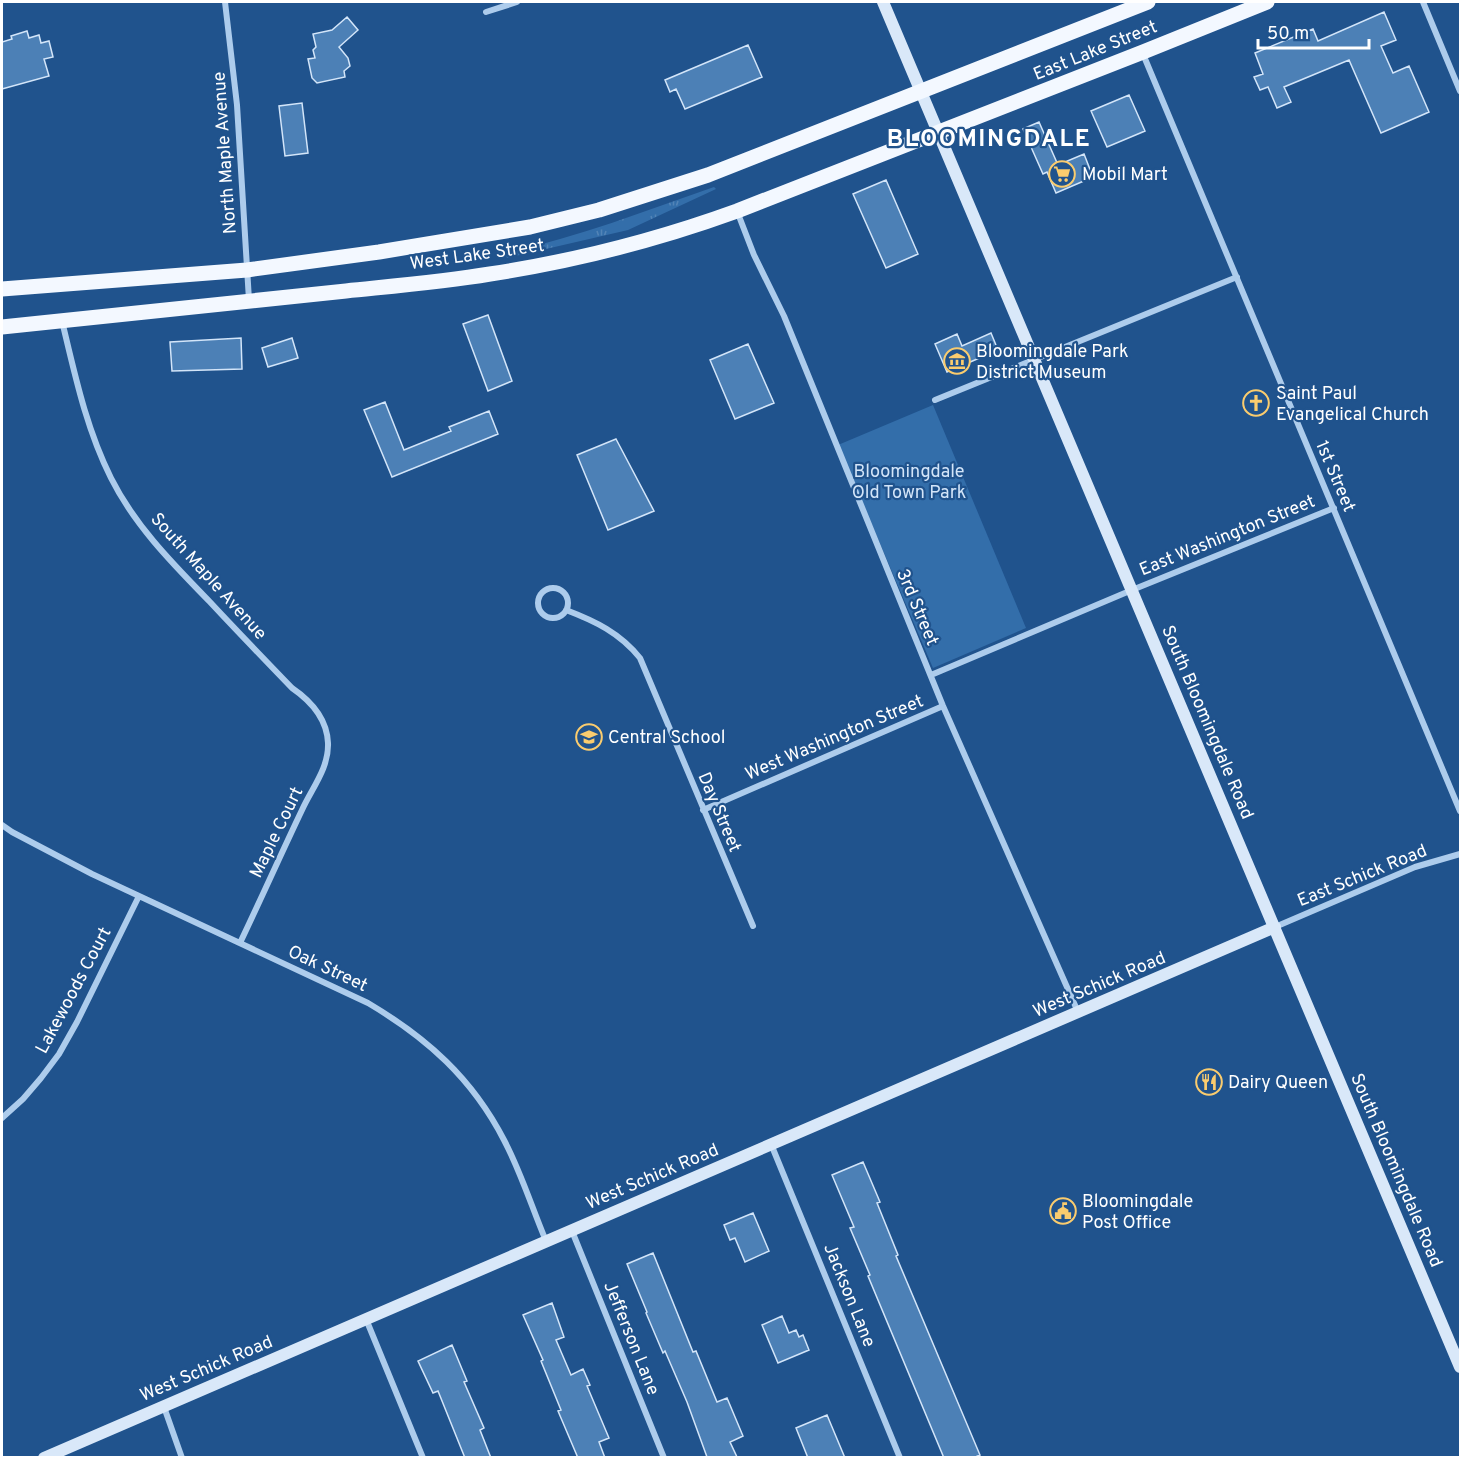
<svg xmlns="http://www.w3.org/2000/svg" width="1462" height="1459" viewBox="0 0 1462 1459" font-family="Overpass,sans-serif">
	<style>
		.grass { fill: url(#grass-tufts) }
		.park { fill: #336eaa }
		.building { fill: #4c80b6; stroke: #d3e5f9; stroke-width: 1.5 }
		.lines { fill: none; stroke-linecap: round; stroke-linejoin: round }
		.street { stroke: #adccec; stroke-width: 6 }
		.secondary { stroke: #d9e8f9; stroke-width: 12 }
		.primary { stroke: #f3f8ff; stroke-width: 15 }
		.labels { text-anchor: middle; stroke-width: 4.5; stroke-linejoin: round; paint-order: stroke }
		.street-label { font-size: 18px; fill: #fff; stroke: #20538d }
		.poi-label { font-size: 18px; fill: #fff; stroke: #20538d; text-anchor: start }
		.park-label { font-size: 18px; fill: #d3e5f9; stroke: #20538d }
		.district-label { font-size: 24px; font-weight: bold; letter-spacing: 1.5px; fill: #fff; stroke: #20538d }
	</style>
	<defs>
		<pattern id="grass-tufts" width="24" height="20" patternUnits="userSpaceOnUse" patternTransform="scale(1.5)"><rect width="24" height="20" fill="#336eaa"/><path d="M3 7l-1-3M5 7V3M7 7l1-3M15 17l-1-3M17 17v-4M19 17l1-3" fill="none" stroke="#5284b7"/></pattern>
	</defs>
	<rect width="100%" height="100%" fill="#20538d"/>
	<path class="grass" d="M714,187l2,2 -88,41 -121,28 -2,-5c71,-15 140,-42 209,-66z"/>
	<path class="park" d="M933,405l93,223 -93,40 -95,-223z"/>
	<path class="building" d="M1384,12l12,28 -15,6 12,27 16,-7 20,46 -48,21 -32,-73 -65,27 7,15 -14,6 -9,-21 -8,3 -6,-13 9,-3 -8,-21 58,-24 5,12z
		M347,17l11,13 -19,17 9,11 2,8 -6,5 1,6 -28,6 -5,-5 -4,-19 7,-1 -2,-8 3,-3 -3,-13 19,-4z
		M27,31l2,7 10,-3 2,8 8,-2 4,16 -9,2 5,17 -47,13v-47l10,-3 -1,-3z
		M748,45l14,32 -77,32 -9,-20 -6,3 -5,-12z
		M1129,95l16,36 -38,16 -16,-36z
		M302,103l6,50 -23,3 -6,-50z
		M1039,122l19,43 26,-11 9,23 -37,16 -9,-21 -4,2 -20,-45z
		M886,180l32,74 -32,14 -33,-74z
		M488,315l24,66 -24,10 -25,-67z
		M991,333l7,17 -51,22 -12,-28 22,-10 5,12z
		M241,338l1,31 -70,2 -2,-29z
		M292,338l6,20 -30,9 -6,-19z
		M748,344l26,59 -39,16 -25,-59z
		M385,402l19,48 47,-19 -2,-4 40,-16 9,23 -106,43 -28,-67z
		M616,439l38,72 -46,19 -31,-75z
		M863,1162l17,40 -3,1 21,52 -2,1 84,199 -7,3h-29l-76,-182 2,-1 -20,-47 4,-1 -22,-52z
		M753,1213l16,38 -24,11 -10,-24 -5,2 -6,-15z
		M653,1253l40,99 3,-1 21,51 10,-4 16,38 -13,6 7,15h-30l-20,-55 -22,-51 -2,2 -17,-40 1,-1 -20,-48z
		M552,1303l12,34 -8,3 15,35 12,-6 7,16 -3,1 22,52 -10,4 6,16h-27l-20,-47 3,-1 -20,-49 2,-1 -20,-45z
		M782,1316l7,17 7,-3 3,7 4,-2 6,15 -31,13 -16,-38z
		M452,1345l15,36 -3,1 20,46 -4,2 11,28h-26l-27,-67 -5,2 -15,-32z
		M827,1415l18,43h-37l-12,-30z"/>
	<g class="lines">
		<path class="street" d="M225,2l12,103 12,195
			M1423,2l37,89
			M486,12l31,-10
			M1143,54l317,757
			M737,211l17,44 30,61 159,390 135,306
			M62,321c13,54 24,107 49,157 24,48 62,86 99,124 27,29 54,57 82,86 19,13 35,31 36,55 1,25 -16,45 -26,67 -21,44 -41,89 -62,133
			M935,400l302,-123
			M538 603a15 15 0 1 1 30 0a15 15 0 1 1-30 0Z
			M566,610c29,11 54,23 74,48l113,268
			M931,675l201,-85 202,-82
			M703,810l240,-104
			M2,825l10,7 80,42 276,129c59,35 104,75 136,137 17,32 28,68 42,101
			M1275,927l140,-60 45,-13
			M2,1118l21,-19 18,-21 18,-24 18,-32 62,-126
			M771,1144l129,314
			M572,1231l92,227
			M366,1319l57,139
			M164,1407l18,51"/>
		<path class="secondary" d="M883,2l577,1365
			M44,1458l1231,-531"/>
		<path class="primary" d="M2,289l245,-19 132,-18 151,-25 69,-17 109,-35 440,-173
			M2,327c114,-12 229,-23 344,-36 48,-5 96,-9 144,-17 85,-13 167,-34 247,-63l406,-159 124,-50"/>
	</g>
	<defs>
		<g id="supermarket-ring" transform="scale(1.35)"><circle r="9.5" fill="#20538d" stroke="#facc6e" stroke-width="1.5"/><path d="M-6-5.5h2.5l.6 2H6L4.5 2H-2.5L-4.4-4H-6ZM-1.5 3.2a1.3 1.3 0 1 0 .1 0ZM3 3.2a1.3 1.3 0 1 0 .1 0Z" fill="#facc6e"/></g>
		<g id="museum-ring" transform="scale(1.35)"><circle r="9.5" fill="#20538d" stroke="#facc6e" stroke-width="1.5"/><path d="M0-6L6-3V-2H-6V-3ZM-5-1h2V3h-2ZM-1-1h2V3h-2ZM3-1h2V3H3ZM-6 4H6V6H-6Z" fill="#facc6e"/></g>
		<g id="church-ring" transform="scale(1.35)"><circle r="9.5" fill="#20538d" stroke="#facc6e" stroke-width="1.5"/><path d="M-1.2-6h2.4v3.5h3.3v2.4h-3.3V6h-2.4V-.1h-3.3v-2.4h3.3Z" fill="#facc6e"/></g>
		<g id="school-ring" transform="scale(1.35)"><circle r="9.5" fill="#20538d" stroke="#facc6e" stroke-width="1.5"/><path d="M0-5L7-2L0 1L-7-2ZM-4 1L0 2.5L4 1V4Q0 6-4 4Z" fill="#facc6e"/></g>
		<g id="restaurant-ring" transform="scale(1.35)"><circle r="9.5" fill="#20538d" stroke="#facc6e" stroke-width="1.5"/><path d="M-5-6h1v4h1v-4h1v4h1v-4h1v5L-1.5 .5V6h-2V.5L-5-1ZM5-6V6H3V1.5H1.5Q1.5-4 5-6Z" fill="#facc6e"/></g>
		<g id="civic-ring" transform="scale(1.35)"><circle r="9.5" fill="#20538d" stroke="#facc6e" stroke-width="1.5"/><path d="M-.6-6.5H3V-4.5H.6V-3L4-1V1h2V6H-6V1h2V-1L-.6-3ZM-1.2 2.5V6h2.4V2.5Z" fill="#facc6e"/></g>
	</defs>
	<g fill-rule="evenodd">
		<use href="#supermarket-ring" x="1062" y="174"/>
		<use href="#museum-ring" x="957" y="361"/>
		<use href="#church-ring" x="1256" y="403"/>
		<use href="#school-ring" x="589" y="737"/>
		<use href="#restaurant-ring" x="1209" y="1082"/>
		<use href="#civic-ring" x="1063" y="1211"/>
	</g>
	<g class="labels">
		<g class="street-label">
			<text transform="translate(1095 50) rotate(-22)" y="6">East Lake Street</text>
			<text transform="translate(224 153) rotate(-94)" y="6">North Maple Avenue</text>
			<text transform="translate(477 254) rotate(-8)" y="6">West Lake Street</text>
			<text transform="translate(1336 476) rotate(67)" y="6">1st Street</text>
			<text transform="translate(1227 535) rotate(-22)" y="6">East Washington Street</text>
			<text transform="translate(209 576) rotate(48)" y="6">South Maple Avenue</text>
			<text transform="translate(918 607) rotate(67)" y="6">3rd Street</text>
			<text transform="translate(1208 722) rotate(67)" y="6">South Bloomingdale Road</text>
			<text transform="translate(834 737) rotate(-23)" y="6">West Washington Street</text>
			<text transform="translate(720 812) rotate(67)" y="6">Day Street</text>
			<text transform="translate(276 832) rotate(-64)" y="6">Maple Court</text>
			<text transform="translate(1362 875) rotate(-22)" y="6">East Schick Road</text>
			<text transform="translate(328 968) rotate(25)" y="6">Oak Street</text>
			<text transform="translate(1099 984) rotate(-23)" y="6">West Schick Road</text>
			<text transform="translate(73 990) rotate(-62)" y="6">Lakewoods Court</text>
			<text transform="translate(1397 1170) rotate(67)" y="6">South Bloomingdale Road</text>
			<text transform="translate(652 1176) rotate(-23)" y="6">West Schick Road</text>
			<text transform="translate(850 1295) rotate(68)" y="6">Jackson Lane</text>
			<text transform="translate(632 1338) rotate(68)" y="6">Jefferson Lane</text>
			<text transform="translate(206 1368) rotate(-23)" y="6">West Schick Road</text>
		</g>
		<g class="poi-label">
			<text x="1082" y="180">Mobil Mart</text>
			<text x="976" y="357">Bloomingdale Park<tspan x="976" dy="21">District Museum</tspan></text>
			<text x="1276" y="399">Saint Paul<tspan x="1276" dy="21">Evangelical Church</tspan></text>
			<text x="608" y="743">Central School</text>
			<text x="1228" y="1088">Dairy Queen</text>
			<text x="1082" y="1207">Bloomingdale<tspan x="1082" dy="21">Post Office</tspan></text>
		</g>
		<g class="park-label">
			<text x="909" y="477">Bloomingdale<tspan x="909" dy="21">Old Town Park</tspan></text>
		</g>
		<g class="district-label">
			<text x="989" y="146">BLOOMINGDALE</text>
		</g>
	</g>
	<rect width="1462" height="1459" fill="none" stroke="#ffffff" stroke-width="6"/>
	<path d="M1258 39v9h111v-9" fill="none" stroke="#ffffff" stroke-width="3"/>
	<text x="1267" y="39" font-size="18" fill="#ffffff" stroke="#20538d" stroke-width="4.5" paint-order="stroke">50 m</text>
</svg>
